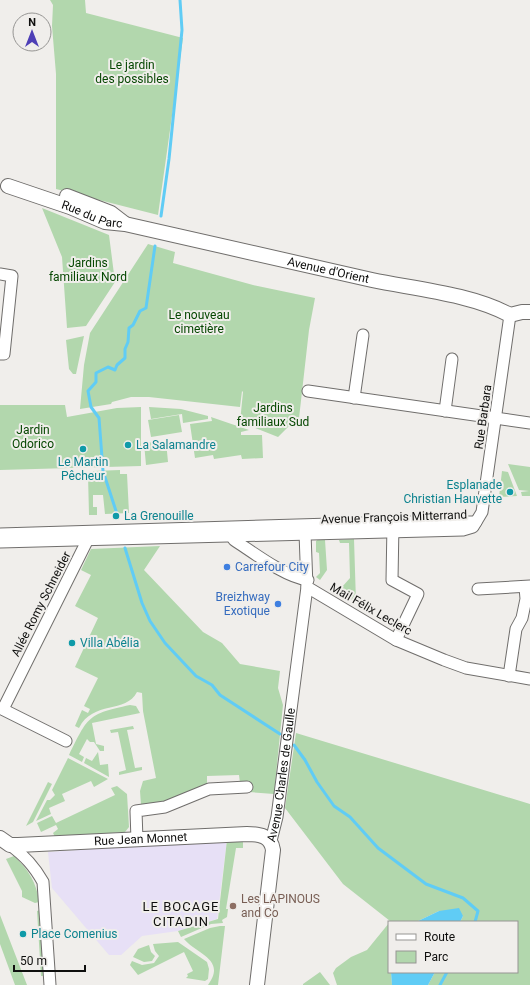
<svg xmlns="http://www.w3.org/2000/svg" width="530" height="985" viewBox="0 0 530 985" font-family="Roboto,sans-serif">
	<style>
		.education { fill: #e7e0f6 }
		.green { fill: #b2d7ad }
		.water { fill: #60ccf5 }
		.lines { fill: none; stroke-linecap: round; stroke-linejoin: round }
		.stream { stroke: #60ccf5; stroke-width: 3 }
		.minor-casing { stroke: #706e6c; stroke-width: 13 }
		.tertiary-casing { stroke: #706e6c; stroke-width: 16 }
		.minor { stroke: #fff; stroke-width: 11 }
		.tertiary { stroke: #fff; stroke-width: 14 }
		.culture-dot { fill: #0f9aa8; stroke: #f0eeeb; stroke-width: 1.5 }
		.shop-dot { fill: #3f7fe0; stroke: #f0eeeb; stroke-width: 1.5 }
		.education-dot { fill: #8d6e63; stroke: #f0eeeb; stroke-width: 1.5 }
		.labels { text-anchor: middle; stroke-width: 4; stroke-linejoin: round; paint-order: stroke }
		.park-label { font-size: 12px; fill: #054701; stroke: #f0eeeb }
		.street-label { font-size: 12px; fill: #0f0f0e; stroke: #f0eeeb }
		.culture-label { font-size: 12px; fill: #0d838f; stroke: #f0eeeb; text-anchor: start }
		.shop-label { font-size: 12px; fill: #366cbe; stroke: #f0eeeb; text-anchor: start }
		.education-label { font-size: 12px; fill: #785e54; stroke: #f0eeeb; text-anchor: start }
		.neighbourhood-label { font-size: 13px; letter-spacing: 1px; fill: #0f0f0e; stroke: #f0eeeb }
	</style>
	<rect width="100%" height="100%" fill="#f0eeeb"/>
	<path class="education" d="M227,840l-10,79 -39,12 -36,5 -21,19h-12l-57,-67 -4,-36z"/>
	<path class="green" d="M50,0h35l1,13 97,25 -25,177 -102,-26v-115l-4,-48 1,-21z
		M42,208l67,27 6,47 -29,44 -19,2 -5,-71z
		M148,244l27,8 -2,11 80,22 62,13 -6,32 -11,97 -8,-2 -12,12 -38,-15 3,-30 -1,-1 -2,16 -91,-10h-18l-19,5 -1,2 -31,5 4,-44 6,-32z
		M84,336l-8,38h-3l-4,-5 -3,-29z
		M0,405h65l2,12 50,-9 24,-1v59l-141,4z
		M149,407l32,2 27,7v3l-25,4 -1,-9 -31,5z
		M179,415l3,17 -31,5 -3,-17z
		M211,417l38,13 -8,2v3h21l1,23 -21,1 -1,-4 -27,4 -1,-4 -18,3 -5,-34 22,-3z
		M166,441l2,21 -22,3 -2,-22z
		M508,464l22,3v29h-8l-1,-4 8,-1 -10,-1z
		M120,470v4h7l2,39 -24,1 -2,-19h-10v12h4v8h-8l-1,-40 5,-1v-3z
		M502,471l6,1 9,24 -18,1z
		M319,539l6,1 2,30 -7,10 -4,-3 4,-4 -1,-20 -3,-1v-11z
		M354,539l2,63 -14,-8v-7l8,-9 -1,-35h-9l-1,-3z
		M160,546l-16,24 59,62 19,11 18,21 40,7 -2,17 5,17 -9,89 -25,-2 -9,-9 -1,-8 -32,1v11l-43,16 -23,2 -1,-14 3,-10 13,-3 -13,-67 -1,-18 -5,-1c-11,22 -44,8 -58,36l-4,-2 7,-16 6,3 2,-4 -6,-3 14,-28 -23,-11 23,-49 -23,-12 16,-31 -10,-5 10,-21z
		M130,705l6,1 4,7 -48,10 4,21 8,2v5h-4l-6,-9h-4l-3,-3 -8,15 5,3 -2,5 -13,-7c19,-38 18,-41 61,-50z
		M133,726l1,3 -7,1 8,38 7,-1v3l-23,5v-3l7,-2 -8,-38 -7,1 -1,-3z
		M296,733l234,71v181h-102l7,-13h82v-50h-57l3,-6 -24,-5 -23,11h-26v-1l-47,-37 -58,-76z
		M98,752l2,13 8,-1 1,13 -25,-14 2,-5 6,3z
		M68,758l40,21 -14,8 -3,-6 -29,13 3,7 -16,7 2,6 -15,7 11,-21h3l5,-5 -3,-5z
		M48,782l4,2 -19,38 -7,4z
		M117,786l10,8 2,33 -4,5 -70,5 -2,-4 5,-4 -2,-4 -15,7 -4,-9 15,-7 4,7 59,-28 -4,-7z
		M243,839v9h-7l-10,61h2l-1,8 -5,3 1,3 -12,1 -30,13 -3,-6 40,-12 9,-79z
		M14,856c14,13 23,27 25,46l-4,1 -13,-6v-6l-16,-32z
		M40,910l4,66h-3l-4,-65z
		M0,915l27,70h-12l-15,-41z
		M389,923v49h2l1,13h-55l-4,-12 3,-5 15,-11 16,-7z
		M220,926h5l-7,59h-10c19,-26 -12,-31 -24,-46l26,-11z
		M178,942l29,20 2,7 -1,10 -3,2 -19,-3 2,-2 -1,-2 6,-3 -9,-19 -46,23 -8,-10 2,-4 10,4 12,-2 5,-7 -4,-5 -2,-7z
		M149,945l2,7 4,4 -3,5 -8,1 -11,-5 5,-8z
		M320,972l10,13h-27v-1z"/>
	<path class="water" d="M459,908l4,8 -3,6h-44l23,-11z
		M391,972h44l-7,13h-36z"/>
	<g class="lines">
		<path class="stream" d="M161,216l8,-57 13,-129 -2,-30
			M117,514l-14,-43 -4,-53 -8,-11 -3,-16 8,-9v-9l12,-6 7,3 2,-5 8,-7v-9l3,-7 1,-14 4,-3 7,-14 6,-3 9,-62
			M125,548l17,55 8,18 15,22 31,33 16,9 8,10 60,39
			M294,745l11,15 12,22 17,24 16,11 28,31 48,36 37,14 15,13 -3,11
			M440,985l7,-13"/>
		<g class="minor-casing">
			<g id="minor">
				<path d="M0,274l12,2 -8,78h-4"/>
				<path d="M308,391l222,32"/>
				<path d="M354,398l9,-63"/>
				<path d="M445,411l7,-52"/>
				<path d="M393,524l-1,56 26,14 -22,46"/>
				<path d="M302,527l3,6 2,54 89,53 48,20 22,8 64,11"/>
				<path d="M0,534l399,-12h77"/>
				<path d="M230,534l4,6c20,13 51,37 74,40"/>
				<path d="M0,542l463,-12 10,-3 9,-15 28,-197"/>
				<path d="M478,589l52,-3"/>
				<path d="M509,676l7,-47 6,-11 4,-19 -1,-12"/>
				<path d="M0,708l66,33"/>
				<path d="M3,709l83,-166v-9"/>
				<path d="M137,840l-1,-29 29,-4 44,-18 38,-2"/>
				<path id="s1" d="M271,841l6,-24 30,-230"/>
				<path d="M10,845c15,11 24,21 33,37l7,103"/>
			</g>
		</g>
		<g class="tertiary-casing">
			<g id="tertiary">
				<path id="s2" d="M8,186l62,21 35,15 20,2c83,19 165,38 247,56 44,9 99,14 138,35l12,-3h8"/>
				<path d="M67,196l44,17 13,10"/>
				<path id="s3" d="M0,838l10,7h8l229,-11c13,0 24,2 26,16l-16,135"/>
			</g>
		</g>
		<use href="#minor" class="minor"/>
		<use href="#tertiary" class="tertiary"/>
	</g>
	<g class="culture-dot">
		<circle cx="128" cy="445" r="4"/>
		<circle cx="83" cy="449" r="4"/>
		<circle cx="510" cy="492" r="4"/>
		<circle cx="116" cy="516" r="4"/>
		<circle cx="72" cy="643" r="4"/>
		<circle cx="23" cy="934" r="4"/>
	</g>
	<g class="shop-dot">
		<circle cx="227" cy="567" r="4"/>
		<circle cx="278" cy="604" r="4"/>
	</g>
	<circle class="education-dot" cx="233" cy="906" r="4"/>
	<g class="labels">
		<g class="park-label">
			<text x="132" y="69">Le jardin<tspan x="132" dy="14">des possibles</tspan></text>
			<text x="88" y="267">Jardins<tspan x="88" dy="14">familiaux Nord</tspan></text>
			<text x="199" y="319">Le nouveau<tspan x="199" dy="14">cimetière</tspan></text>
			<text x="273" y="412">Jardins<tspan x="273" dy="14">familiaux Sud</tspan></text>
			<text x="33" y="434">Jardin<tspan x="33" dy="14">Odorico</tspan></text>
		</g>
		<g class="street-label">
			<text dy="4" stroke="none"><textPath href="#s2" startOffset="89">Rue du Parc</textPath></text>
			<text dy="4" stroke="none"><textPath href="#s2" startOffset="332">Avenue d'Orient</textPath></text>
			<text transform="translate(483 417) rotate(-82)" y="4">Rue Barbara</text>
			<text transform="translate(394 517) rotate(-2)" y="4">Avenue François Mitterrand</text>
			<text transform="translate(41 604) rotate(-63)" y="4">Allée Romy Schneider</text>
			<text transform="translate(371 609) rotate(30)" y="4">Mail Félix Leclerc</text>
			<text dy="4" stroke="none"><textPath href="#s1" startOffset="67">Avenue Charles de Gaulle</textPath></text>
			<text dy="4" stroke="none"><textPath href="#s3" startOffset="143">Rue Jean Monnet</textPath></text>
		</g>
		<g class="culture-label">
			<text x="136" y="449">La Salamandre</text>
			<text x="83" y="466" text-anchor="middle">Le Martin<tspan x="83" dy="14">Pêcheur</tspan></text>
			<text x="502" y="489" text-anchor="end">Esplanade<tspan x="502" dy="14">Christian Hauvette</tspan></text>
			<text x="124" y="520">La Grenouille</text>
			<text x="80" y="647">Villa Abélia</text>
			<text x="31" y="938">Place Comenius</text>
		</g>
		<g class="shop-label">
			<text x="235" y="571">Carrefour City</text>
			<text x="270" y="601" text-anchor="end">Breizhway<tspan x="270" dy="14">Exotique</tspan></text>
		</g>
		<g class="education-label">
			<text x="241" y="903">Les LAPINOUS<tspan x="241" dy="14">and Co</tspan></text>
		</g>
		<g class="neighbourhood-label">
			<text x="181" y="911">LE BOCAGE<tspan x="181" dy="15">CITADIN</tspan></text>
		</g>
	</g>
	<rect x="388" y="921" width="130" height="52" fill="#f0eeeb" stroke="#969593"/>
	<rect x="396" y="934" width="20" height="6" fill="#ffffff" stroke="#969593"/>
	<text x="424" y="941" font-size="12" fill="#0f0f0e">Route</text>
	<rect x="396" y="951" width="20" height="12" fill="#b2d7ad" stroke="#969593"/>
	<text x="424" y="961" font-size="12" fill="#0f0f0e">Parc</text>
	<g transform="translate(32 32)"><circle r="19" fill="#f0eeeb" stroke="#969593"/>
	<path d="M0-3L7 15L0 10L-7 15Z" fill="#4e3fb6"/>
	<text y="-6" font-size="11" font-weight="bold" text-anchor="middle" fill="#0f0f0e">N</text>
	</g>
	<path d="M14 965v6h71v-6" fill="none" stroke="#0f0f0e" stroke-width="2"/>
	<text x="20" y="965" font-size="12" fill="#0f0f0e" stroke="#f0eeeb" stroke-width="3" paint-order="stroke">50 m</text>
</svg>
